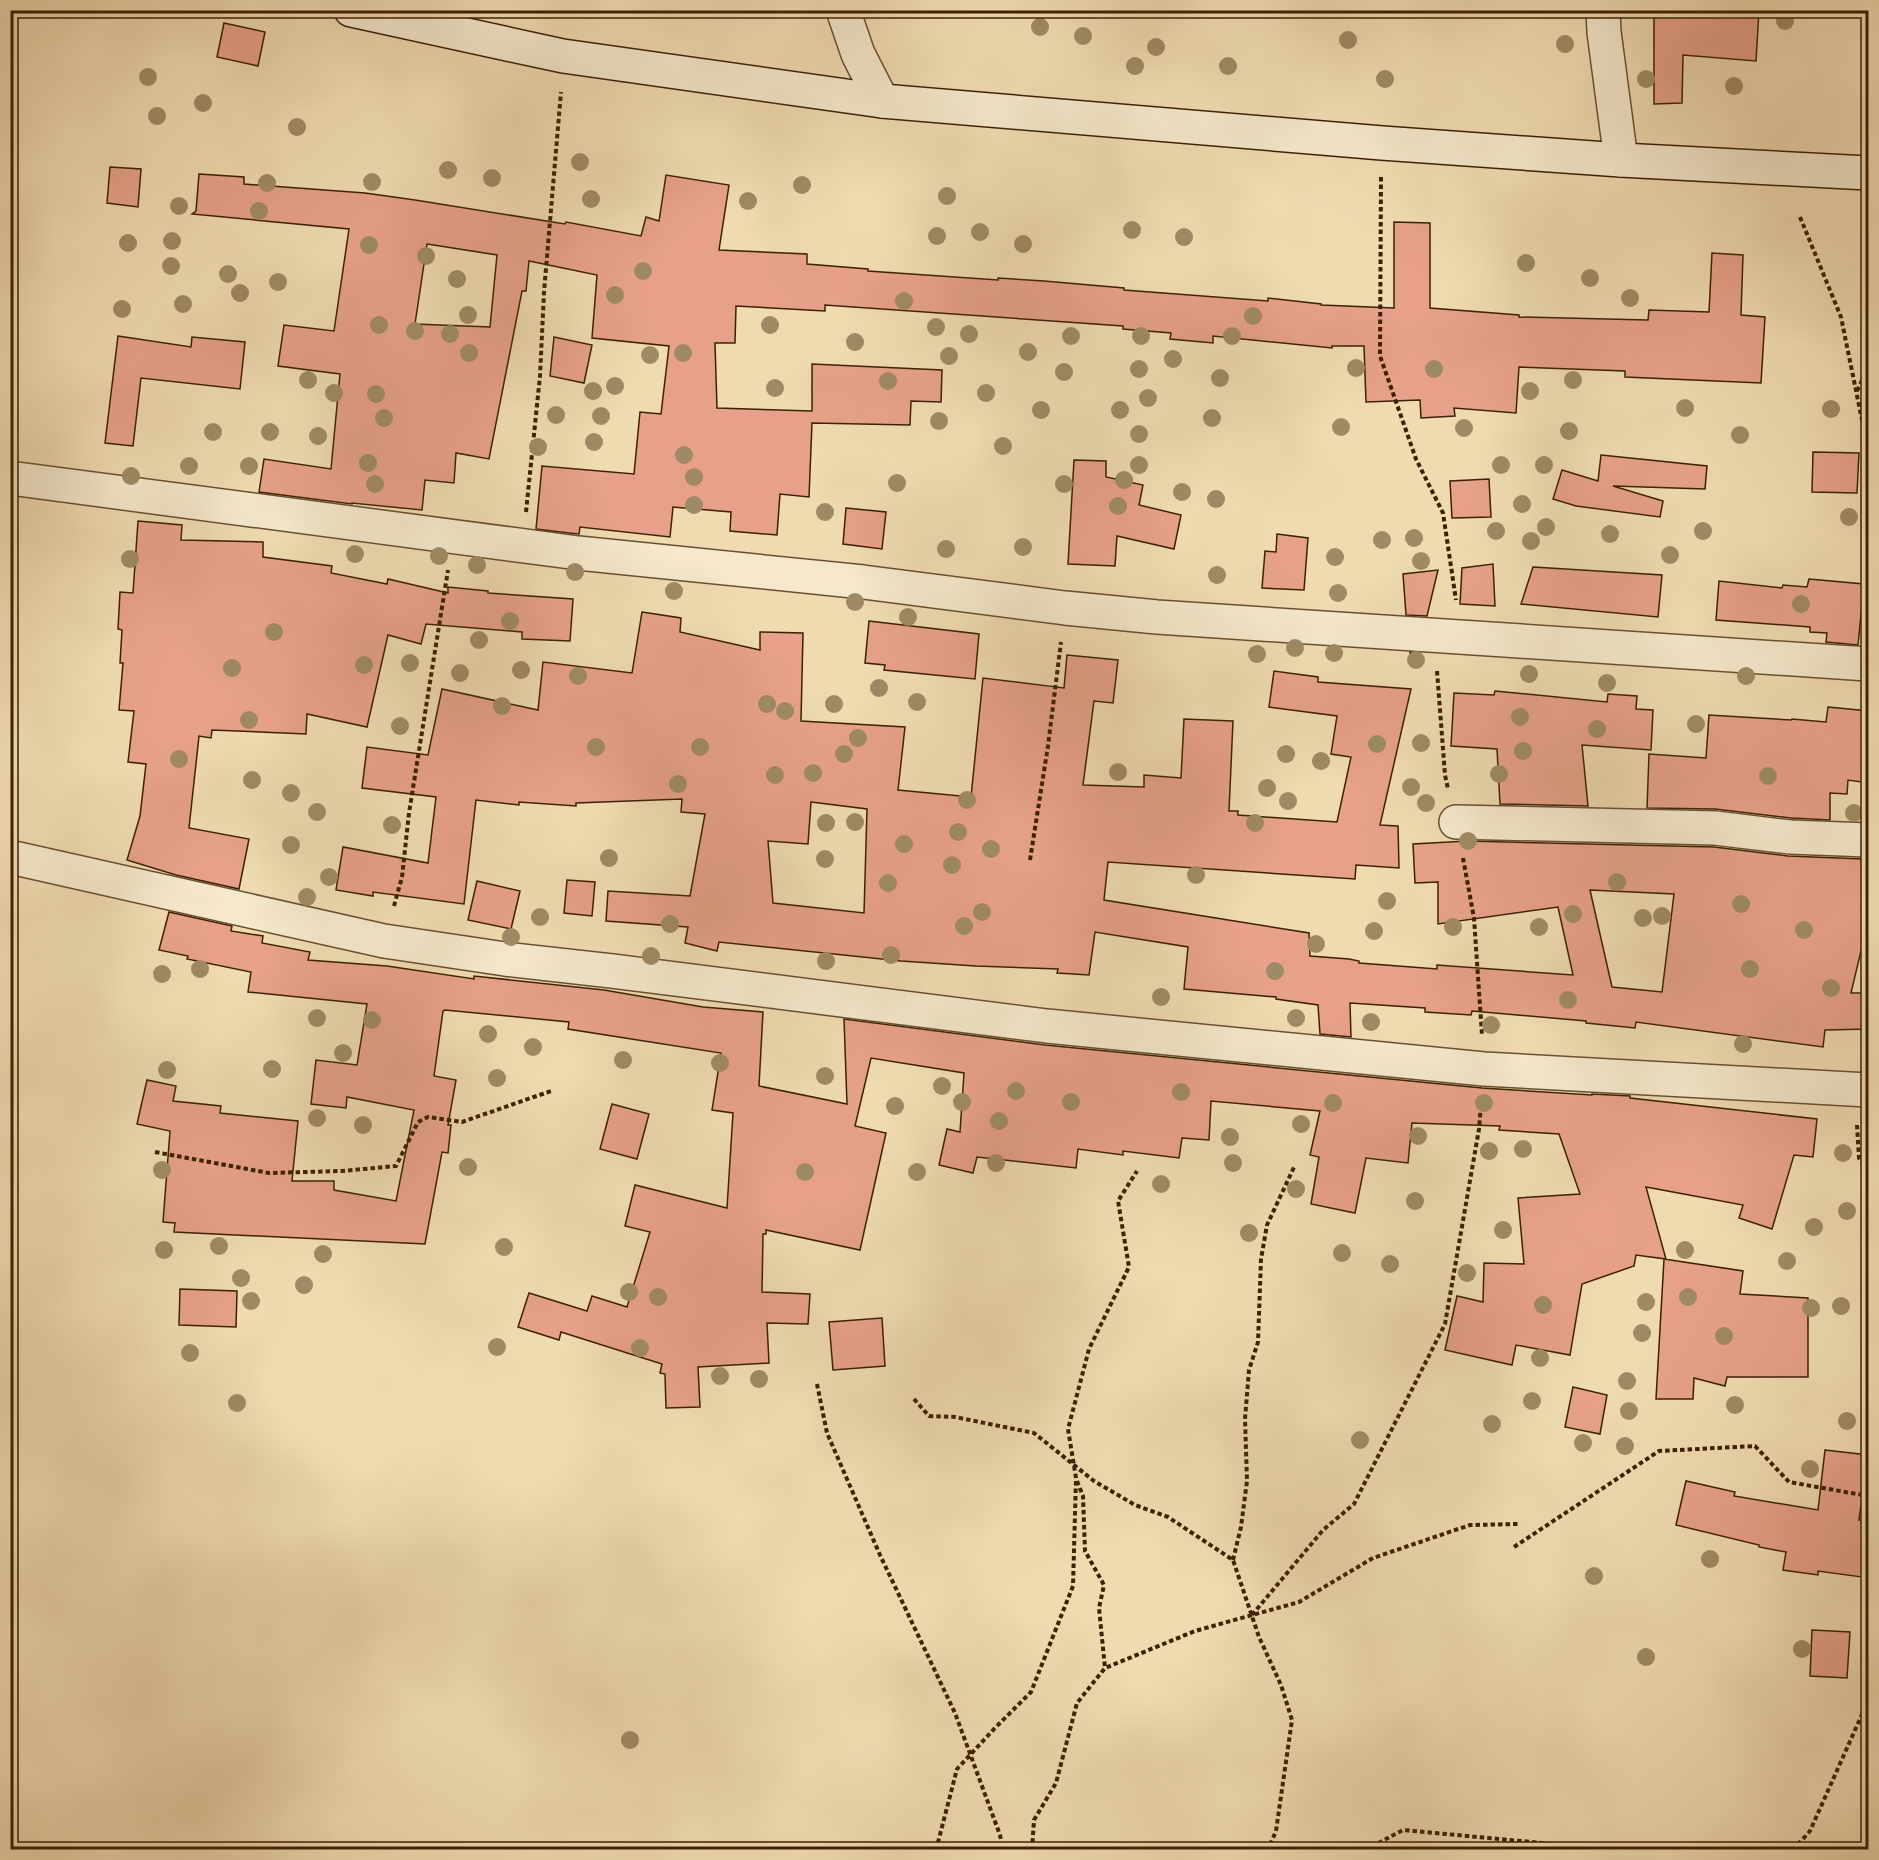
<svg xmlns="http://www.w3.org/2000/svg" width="1879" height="1860" viewBox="0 0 1879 1860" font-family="'IM FELL Double Pica',serif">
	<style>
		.building { fill: #e7a18a; stroke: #3c2005; stroke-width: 1.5; fill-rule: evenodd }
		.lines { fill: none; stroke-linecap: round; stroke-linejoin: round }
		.minor-casing { stroke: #694f30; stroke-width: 36 }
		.secondary-casing { stroke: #3c2005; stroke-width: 36 }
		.path { stroke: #3c2005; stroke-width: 4; stroke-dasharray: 4.5 3; stroke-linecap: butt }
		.minor { stroke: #f5e8cc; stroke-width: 33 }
		.secondary { stroke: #f5e8cc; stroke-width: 33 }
		.tree { fill: #9f8a65 }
	</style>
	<rect width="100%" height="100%" fill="#f0dbb1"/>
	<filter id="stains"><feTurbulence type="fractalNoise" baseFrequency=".00333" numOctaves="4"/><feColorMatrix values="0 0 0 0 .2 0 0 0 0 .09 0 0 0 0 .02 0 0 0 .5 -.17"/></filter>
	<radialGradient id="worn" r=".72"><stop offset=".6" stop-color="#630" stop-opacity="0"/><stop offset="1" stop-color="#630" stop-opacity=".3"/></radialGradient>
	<path class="building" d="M1654,10h105l-3,51 -73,-6 -1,48 -28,1z
		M224,23l41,9 -7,34 -41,-9z
		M110,167l31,2 -3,38 -31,-4z
		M199,174l45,3v7l121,9 50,7 150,24 1,-2 75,14 5,-19 13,4 7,-46 63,10 -10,65 88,4v10l61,5v2l130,9v-2l46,3 80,7v2l144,11v-3l53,6v1l73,3v-86l36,1v85l89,7v2l129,3 1,-10 60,2 3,-59 31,2 -2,60 24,2 -4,66 -136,-6v-6l-106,-4 -3,46 -62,-5 1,8 -34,2 -1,-18 -54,2 -2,-56h-32v2l-119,-12v7l-43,-4 1,-6 -48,-4v-3l-298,-21v6l-89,-5 -1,37h-20l2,65 95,3v-47l130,6 -1,32 -30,-1 -1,24 -98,-2 -3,74 -29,-3 -3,41 -47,-4 1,-19 -58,-5 -3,30 -90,-10 -1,7 -10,-1 -33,-4 6,-63 92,8 6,-62 21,2 8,-68 -77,-8 5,-63 -68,-14 -3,30h-4l-33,168 -33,-6 -2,30 -29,-3 -3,30 -70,-7v1l-93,-12 5,-33 67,10 9,-95 -62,-8 6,-41 50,6 15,-102 -157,-15 4,-3zM427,244l70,11 -7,72 -75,-3z
		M118,336l73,11 1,-10 53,5 -5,47 -99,-11 -8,68 -28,-3z
		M554,337l38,8 -8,38 -34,-7z
		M1813,452l46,1 -2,40 -45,-1z
		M1601,455l106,11 -2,23 -92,-3 50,15 -3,16 -84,-11 -23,-7 9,-29 36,11z
		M1074,460l32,1v16l37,8 -4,20 42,10 -7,34 -57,-13 -2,30 -47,-2z
		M1489,479l2,38 -39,1 -2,-37z
		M846,508l40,4 -4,37 -39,-5z
		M138,521l44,4 -1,15 82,2v15l69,9 -1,7 56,11 1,-5 60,14v-6l40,4v2l85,6 -3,42 -48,-2v-7l-96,-8 -5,20 -33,-9 -21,92 -60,-13 -1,20 -94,-4 -1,8 -12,-2 -10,92 60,11 -10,50 -63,-14 -49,-15 13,-44 6,-52 -18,-2 6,-51 -15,-1 4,-47h-3l2,-33 -4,-1 2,-37 13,1z
		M1277,534l31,4 -4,52 -42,-2 3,-37 11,1z
		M1493,564l2,42 -35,-2 2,-36z
		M1533,567l129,8 -4,42 -137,-13z
		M1438,570l-11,46 -21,-1 -3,-41z
		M1809,579l55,5 -6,61 -32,-3 1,-9 -17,-1v-5l-94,-7 3,-39 63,7 1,-3 24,2z
		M642,612l39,6 -1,14 80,18v-18l43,1 -2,88 104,6 -7,63 73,7 12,-119 81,10 3,-33 51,5 -5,43 -19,-2 -11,84 61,2v-12l37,3 3,-59 49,2 -4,90h9v4l99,7 14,-65 -20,-3 6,-38 -68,-9 5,-36 44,6v5l93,7 -31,136 18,1 1,42 -43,-3 -1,14 -247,-17 -4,38 205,33 1,23 39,3 10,2v2l78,6v-4l136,10 -15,-68 -120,17v-42l-23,1 -2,-39 54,-3 247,6 74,9 75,3 3,71 -15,63h18v36l-44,1 -2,17 -187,-25 -1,6 -49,-5v-2l-114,-10 -1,4 -46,-3v-4l-75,-5 1,34 -31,-3 -2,-29 -42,-6v-2l-92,-8 4,-42 -93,-15 -6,43 -32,-2 1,-4 -82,-3 -75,-5 -182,-19 -2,9 -32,-8 3,-16 -82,-6 2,-30 82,5 15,-82 -24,-2 1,-13 -106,4v3l-57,-4v3l-43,-5 -12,104 -91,-12v4l-37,-6 7,-43 85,16 8,-66 -74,-9 5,-41 61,8 14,-66 96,21 5,-48 89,11zM811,802l56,7 -3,104 -91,-10 -5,-62 40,3zM1590,890l84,4 -12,98 -50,-5z
		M869,621l110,13 -4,45 -91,-9 1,-5 -20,-2z
		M1410,652l9,1 -2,9h-6z
		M1495,691l112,11 1,-8 29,2 -1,13 17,1 -2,40 -69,-5 6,61 -88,-2 -3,-55 -46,-3 3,-53 40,2z
		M1828,707l41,4v72l-21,-3 -1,14 -17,-1v27l-39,-2 -76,-9 -68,-1 2,-54 57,4 3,-43 82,5 1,-1 34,3z
		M567,880l28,2 -3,34 -28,-3z
		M477,881l43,10 -9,38 -43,-9z
		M169,912l63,14 -1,5 32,5 -1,7 48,9 -2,8 79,6 87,13v-3l130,14 99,17 60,5 -4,74 88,18 -3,-85 201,26 437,43 110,7v-1l38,2v2l187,21 -4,38 -19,-2 -22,74 -33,-11 4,-13 -97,-18 20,72 -30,-4 -2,11 -52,18 -12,71 -54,-10 -4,20 -67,-15 12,-54 26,6 1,-39 40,1 -6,-66 62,-4 -21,-60 -60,-4 1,-4 -88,-3 -4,40 -42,-5 -11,55 -44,-9 8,-47 -9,-2 10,-44 -109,-10 -2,39 -27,-2 -3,20 -56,-7v4l-45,-6 -2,19 -99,-11 -4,16 -34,-8 8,-36 13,3 4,-59 -93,-15 -16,68 31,7 -26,117 -94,-20v4h-3l-1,58 48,2 -2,30 -41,-1 2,40 -71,4 2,40 -34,1 -1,-34 -5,-1 2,-9 -101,-32 -2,8 -41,-13 11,-34 58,18 5,-15 35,11 23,-75 -25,-6 10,-41 92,23 6,-95 -21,-3 9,-57 -153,-24 1,-7 -124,-12 -2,1 -9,65 22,4 -8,45h3l-3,28 -6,-1 -17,92 -251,-12 1,-9 -12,-1 7,-91 -33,-7 10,-44 29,6 -3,15 48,5 -1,7 78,8 -6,60h42v9l62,11 18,-91 -67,-13 -1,11 -35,-4 5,-44 41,5 10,-61 -119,-12 3,-20 -64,-13 1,-3 -29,-6z
		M612,1104l37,10 -12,45 -37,-10z
		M1664,1259l79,12 -3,23 68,4v79h-81l-2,9 -31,-8 -1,21h-37z
		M180,1289l57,2 -1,36 -57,-2z
		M882,1318l3,48 -52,4 -4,-48z
		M1573,1387l34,8 -7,39 -35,-7z
		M1825,1450l43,5 -9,65h10v58l-51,-7v4l-35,-5 3,-18 -27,-5v-2l-83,-20 10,-44 49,11 -1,4 84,14z
		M1812,1630l38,2 -3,46 -37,-2z"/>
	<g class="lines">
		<g class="minor-casing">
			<path id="minor" d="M843,10l15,44 24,47
				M1603,10l1,22 17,128
				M10,478l568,75 285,29 202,26 92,9 711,47
				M1456,822l259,6 75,9 78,3
				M10,857l374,84 121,18 107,12 435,55 437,43 384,21"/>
		</g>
		<g class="secondary-casing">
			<path id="secondary" d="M351,10l212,46 319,45 500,42 239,17 247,13"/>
		</g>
		<path class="path" d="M1381,177l-1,179 36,103 27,54 13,87
			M1800,217l41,100 22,108 5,13
			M1857,391l11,-23
			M526,512l14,-136 4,-84 17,-200
			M1437,671l8,104 3,14
			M1463,858l11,60 8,117
			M1030,860l18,-114 13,-104
			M394,906l8,-29 7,-64 39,-243
			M1857,1125l2,33 9,14
			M155,1152l114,21 73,-2 54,-5 22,-44 10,-5 34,5 89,-31
			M817,1384l10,49 53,122 75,158 45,122 3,15
			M914,1399l15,17 26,1 79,16 60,48 41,24 33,12 65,43 26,77 22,48 11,35 -16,111 -8,19
			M1077,1481l6,15 2,55 19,34 -5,23 6,60
			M1514,1547l145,-96 96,-5 34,36 79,14
			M1233,1560l8,-33 6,-46 -2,-62 4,-49 9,-28 3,-83 6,-34 28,-60
			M1252,1615l71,-85 31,-26 91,-180 34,-195 2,-24
			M936,1850l21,-81 37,-40 37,-37 42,-106 3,-108 -8,-49 21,-80 40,-82 -11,-66 19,-30
			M1032,1850l2,-30 22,-37 21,-80 28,-35 90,-37 104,-29 74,-44 97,-33 48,-1
			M1365,1850l38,-20 214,20
			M1793,1850l17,-19 58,-130"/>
		<use href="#minor" class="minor"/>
		<use href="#secondary" class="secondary"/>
	</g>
	<g class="tree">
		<circle cx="1785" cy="21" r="9"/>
		<circle cx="1040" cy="27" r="9"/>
		<circle cx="1083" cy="36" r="9"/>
		<circle cx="1348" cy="40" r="9"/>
		<circle cx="1565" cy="44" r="9"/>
		<circle cx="1156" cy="47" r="9"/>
		<circle cx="1135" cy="66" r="9"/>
		<circle cx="1228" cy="66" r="9"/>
		<circle cx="148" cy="77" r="9"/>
		<circle cx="1385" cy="79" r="9"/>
		<circle cx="1646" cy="79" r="9"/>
		<circle cx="1734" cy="86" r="9"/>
		<circle cx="203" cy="103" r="9"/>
		<circle cx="157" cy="116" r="9"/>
		<circle cx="297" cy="127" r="9"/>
		<circle cx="580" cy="162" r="9"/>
		<circle cx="448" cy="170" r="9"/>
		<circle cx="492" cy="178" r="9"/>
		<circle cx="372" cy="182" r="9"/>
		<circle cx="267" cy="183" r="9"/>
		<circle cx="802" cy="185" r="9"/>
		<circle cx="947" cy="196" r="9"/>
		<circle cx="591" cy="199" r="9"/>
		<circle cx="748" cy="201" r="9"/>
		<circle cx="179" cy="206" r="9"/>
		<circle cx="259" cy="211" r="9"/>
		<circle cx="1132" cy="230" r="9"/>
		<circle cx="980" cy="232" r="9"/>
		<circle cx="937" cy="236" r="9"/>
		<circle cx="1184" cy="237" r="9"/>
		<circle cx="172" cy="241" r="9"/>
		<circle cx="128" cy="243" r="9"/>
		<circle cx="1023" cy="244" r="9"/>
		<circle cx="369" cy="245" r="9"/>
		<circle cx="426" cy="256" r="9"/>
		<circle cx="1526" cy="263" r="9"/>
		<circle cx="171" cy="266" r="9"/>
		<circle cx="643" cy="271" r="9"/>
		<circle cx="228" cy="274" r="9"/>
		<circle cx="1590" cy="278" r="9"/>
		<circle cx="457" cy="279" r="9"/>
		<circle cx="278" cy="282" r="9"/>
		<circle cx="240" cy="293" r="9"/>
		<circle cx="615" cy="295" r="9"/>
		<circle cx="1630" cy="298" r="9"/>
		<circle cx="904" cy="301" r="9"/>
		<circle cx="183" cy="304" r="9"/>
		<circle cx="122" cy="309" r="9"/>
		<circle cx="468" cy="315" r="9"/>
		<circle cx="1253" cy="316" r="9"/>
		<circle cx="379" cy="325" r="9"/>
		<circle cx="770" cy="325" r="9"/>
		<circle cx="936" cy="327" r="9"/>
		<circle cx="415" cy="331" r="9"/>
		<circle cx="450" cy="334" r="9"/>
		<circle cx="969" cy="334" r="9"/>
		<circle cx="1071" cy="336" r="9"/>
		<circle cx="1141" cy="336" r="9"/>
		<circle cx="1232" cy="336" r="9"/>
		<circle cx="855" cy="342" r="9"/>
		<circle cx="1028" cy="352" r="9"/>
		<circle cx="469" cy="353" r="9"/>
		<circle cx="683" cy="353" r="9"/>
		<circle cx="650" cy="355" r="9"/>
		<circle cx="949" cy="356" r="9"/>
		<circle cx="1173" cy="359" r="9"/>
		<circle cx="1356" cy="368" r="9"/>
		<circle cx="1139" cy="369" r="9"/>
		<circle cx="1434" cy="369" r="9"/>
		<circle cx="1064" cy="372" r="9"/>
		<circle cx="1220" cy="378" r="9"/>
		<circle cx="308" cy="380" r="9"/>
		<circle cx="1573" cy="380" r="9"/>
		<circle cx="888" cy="381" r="9"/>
		<circle cx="615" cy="386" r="9"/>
		<circle cx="775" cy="388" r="9"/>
		<circle cx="593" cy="391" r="9"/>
		<circle cx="1530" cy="391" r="9"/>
		<circle cx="334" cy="393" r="9"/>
		<circle cx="986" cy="393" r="9"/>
		<circle cx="376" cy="394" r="9"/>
		<circle cx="1148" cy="398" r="9"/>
		<circle cx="1685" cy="408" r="9"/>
		<circle cx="1831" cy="409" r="9"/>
		<circle cx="1041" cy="410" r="9"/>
		<circle cx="1120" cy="410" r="9"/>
		<circle cx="556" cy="415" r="9"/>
		<circle cx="601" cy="416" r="9"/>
		<circle cx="384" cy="418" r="9"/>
		<circle cx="1212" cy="418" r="9"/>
		<circle cx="939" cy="421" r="9"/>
		<circle cx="1341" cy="427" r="9"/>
		<circle cx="1464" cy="428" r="9"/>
		<circle cx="1569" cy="431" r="9"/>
		<circle cx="213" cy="432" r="9"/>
		<circle cx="270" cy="432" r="9"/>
		<circle cx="1139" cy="434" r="9"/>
		<circle cx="1740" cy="435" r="9"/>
		<circle cx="318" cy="436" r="9"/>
		<circle cx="594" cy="442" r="9"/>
		<circle cx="1003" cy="446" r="9"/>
		<circle cx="538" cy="447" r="9"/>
		<circle cx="684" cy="455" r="9"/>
		<circle cx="368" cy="463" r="9"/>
		<circle cx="1139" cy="465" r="9"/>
		<circle cx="1501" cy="465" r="9"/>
		<circle cx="1544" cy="465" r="9"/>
		<circle cx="189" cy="466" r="9"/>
		<circle cx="249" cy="466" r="9"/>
		<circle cx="131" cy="476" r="9"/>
		<circle cx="694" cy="477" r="9"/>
		<circle cx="1124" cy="480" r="9"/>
		<circle cx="897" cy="483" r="9"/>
		<circle cx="375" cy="484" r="9"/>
		<circle cx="1064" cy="484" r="9"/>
		<circle cx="1182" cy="492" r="9"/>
		<circle cx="1216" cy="499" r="9"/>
		<circle cx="1522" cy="504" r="9"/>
		<circle cx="694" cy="505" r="9"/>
		<circle cx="1118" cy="506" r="9"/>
		<circle cx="825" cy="512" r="9"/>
		<circle cx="1849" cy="517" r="9"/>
		<circle cx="1546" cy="527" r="9"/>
		<circle cx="1496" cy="531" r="9"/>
		<circle cx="1703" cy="531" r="9"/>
		<circle cx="1610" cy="534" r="9"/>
		<circle cx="1414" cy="538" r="9"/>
		<circle cx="1382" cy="540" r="9"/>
		<circle cx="1531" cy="541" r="9"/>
		<circle cx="1023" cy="547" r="9"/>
		<circle cx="946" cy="549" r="9"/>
		<circle cx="355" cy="554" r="9"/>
		<circle cx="1670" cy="555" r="9"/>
		<circle cx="439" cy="556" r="9"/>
		<circle cx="1335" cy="557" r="9"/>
		<circle cx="130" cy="559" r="9"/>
		<circle cx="1421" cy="561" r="9"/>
		<circle cx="477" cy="565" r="9"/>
		<circle cx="575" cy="572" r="9"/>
		<circle cx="1217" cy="575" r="9"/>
		<circle cx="674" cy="591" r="9"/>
		<circle cx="1338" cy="593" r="9"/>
		<circle cx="855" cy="602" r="9"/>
		<circle cx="1801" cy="604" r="9"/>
		<circle cx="908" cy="617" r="9"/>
		<circle cx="510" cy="621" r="9"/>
		<circle cx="274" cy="632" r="9"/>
		<circle cx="479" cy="640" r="9"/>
		<circle cx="1295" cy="648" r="9"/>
		<circle cx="1334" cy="653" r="9"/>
		<circle cx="1257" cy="654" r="9"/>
		<circle cx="1416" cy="660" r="9"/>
		<circle cx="410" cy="663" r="9"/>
		<circle cx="364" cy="665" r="9"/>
		<circle cx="232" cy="668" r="9"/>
		<circle cx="521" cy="670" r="9"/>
		<circle cx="460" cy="673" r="9"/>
		<circle cx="1529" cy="674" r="9"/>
		<circle cx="578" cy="676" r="9"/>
		<circle cx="1746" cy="676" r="9"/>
		<circle cx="1607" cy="683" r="9"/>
		<circle cx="879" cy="688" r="9"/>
		<circle cx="917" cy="702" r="9"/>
		<circle cx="767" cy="704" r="9"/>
		<circle cx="834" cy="704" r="9"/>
		<circle cx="502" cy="706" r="9"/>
		<circle cx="785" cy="711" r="9"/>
		<circle cx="1520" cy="717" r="9"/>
		<circle cx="249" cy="720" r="9"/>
		<circle cx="1696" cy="724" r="9"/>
		<circle cx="400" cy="726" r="9"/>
		<circle cx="1597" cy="729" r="9"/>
		<circle cx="858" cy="738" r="9"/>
		<circle cx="1421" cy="743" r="9"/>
		<circle cx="1377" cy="744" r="9"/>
		<circle cx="596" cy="747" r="9"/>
		<circle cx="700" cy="747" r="9"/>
		<circle cx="1523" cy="751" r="9"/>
		<circle cx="844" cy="754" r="9"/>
		<circle cx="1286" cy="754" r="9"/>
		<circle cx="179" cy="759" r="9"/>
		<circle cx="1321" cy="761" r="9"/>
		<circle cx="1118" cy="772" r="9"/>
		<circle cx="813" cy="773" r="9"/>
		<circle cx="1499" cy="774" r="9"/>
		<circle cx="775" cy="775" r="9"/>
		<circle cx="1768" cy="776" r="9"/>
		<circle cx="252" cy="780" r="9"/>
		<circle cx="678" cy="784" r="9"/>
		<circle cx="1411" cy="787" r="9"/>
		<circle cx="1267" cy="788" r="9"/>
		<circle cx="291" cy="793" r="9"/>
		<circle cx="967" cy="800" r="9"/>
		<circle cx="1288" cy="801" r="9"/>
		<circle cx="1426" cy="803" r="9"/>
		<circle cx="317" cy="812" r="9"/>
		<circle cx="1854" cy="813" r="9"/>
		<circle cx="855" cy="822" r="9"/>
		<circle cx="826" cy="823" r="9"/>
		<circle cx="1255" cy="823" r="9"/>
		<circle cx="392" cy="825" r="9"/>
		<circle cx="958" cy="832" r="9"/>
		<circle cx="1468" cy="841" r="9"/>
		<circle cx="904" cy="844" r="9"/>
		<circle cx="291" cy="845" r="9"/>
		<circle cx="991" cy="849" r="9"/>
		<circle cx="609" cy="858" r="9"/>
		<circle cx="825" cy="859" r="9"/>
		<circle cx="952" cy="865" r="9"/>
		<circle cx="1196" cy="875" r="9"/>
		<circle cx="329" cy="877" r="9"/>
		<circle cx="1617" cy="882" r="9"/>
		<circle cx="888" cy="883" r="9"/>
		<circle cx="307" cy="897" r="9"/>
		<circle cx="1387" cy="901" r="9"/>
		<circle cx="1741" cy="904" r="9"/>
		<circle cx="982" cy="912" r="9"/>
		<circle cx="1573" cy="914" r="9"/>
		<circle cx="1662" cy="916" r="9"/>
		<circle cx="540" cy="917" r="9"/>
		<circle cx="1643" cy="918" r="9"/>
		<circle cx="670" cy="924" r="9"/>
		<circle cx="964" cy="926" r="9"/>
		<circle cx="1453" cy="927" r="9"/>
		<circle cx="1539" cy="927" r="9"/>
		<circle cx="1804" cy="930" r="9"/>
		<circle cx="1374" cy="931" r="9"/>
		<circle cx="511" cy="937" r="9"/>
		<circle cx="1316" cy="944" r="9"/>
		<circle cx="891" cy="955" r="9"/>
		<circle cx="651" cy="956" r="9"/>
		<circle cx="826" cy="961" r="9"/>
		<circle cx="200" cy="969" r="9"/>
		<circle cx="1750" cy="969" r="9"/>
		<circle cx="1275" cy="971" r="9"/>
		<circle cx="162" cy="974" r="9"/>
		<circle cx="1831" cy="988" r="9"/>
		<circle cx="1161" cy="997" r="9"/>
		<circle cx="1568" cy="1000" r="9"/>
		<circle cx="317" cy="1018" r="9"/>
		<circle cx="1296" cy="1018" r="9"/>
		<circle cx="372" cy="1020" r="9"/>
		<circle cx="1371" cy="1022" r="9"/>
		<circle cx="1491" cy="1025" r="9"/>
		<circle cx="488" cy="1034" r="9"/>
		<circle cx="1743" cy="1044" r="9"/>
		<circle cx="533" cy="1047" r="9"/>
		<circle cx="343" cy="1053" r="9"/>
		<circle cx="623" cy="1060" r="9"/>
		<circle cx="720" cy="1063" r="9"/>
		<circle cx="272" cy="1069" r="9"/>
		<circle cx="167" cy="1070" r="9"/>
		<circle cx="825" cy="1076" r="9"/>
		<circle cx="497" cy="1078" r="9"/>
		<circle cx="942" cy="1086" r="9"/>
		<circle cx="1016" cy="1091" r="9"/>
		<circle cx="1181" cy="1092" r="9"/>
		<circle cx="962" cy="1102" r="9"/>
		<circle cx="1071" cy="1102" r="9"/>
		<circle cx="1333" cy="1103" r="9"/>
		<circle cx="1484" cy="1103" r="9"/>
		<circle cx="895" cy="1106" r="9"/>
		<circle cx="317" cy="1118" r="9"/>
		<circle cx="999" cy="1121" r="9"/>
		<circle cx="1301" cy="1124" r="9"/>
		<circle cx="363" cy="1125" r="9"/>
		<circle cx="1418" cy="1136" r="9"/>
		<circle cx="1230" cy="1137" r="9"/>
		<circle cx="1523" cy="1149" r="9"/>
		<circle cx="1489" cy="1151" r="9"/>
		<circle cx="1843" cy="1153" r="9"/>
		<circle cx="996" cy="1163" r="9"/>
		<circle cx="1233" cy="1163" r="9"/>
		<circle cx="468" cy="1167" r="9"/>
		<circle cx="162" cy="1170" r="9"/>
		<circle cx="805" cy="1172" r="9"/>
		<circle cx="917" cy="1172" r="9"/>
		<circle cx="1161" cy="1184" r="9"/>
		<circle cx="1296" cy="1189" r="9"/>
		<circle cx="1415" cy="1201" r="9"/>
		<circle cx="1847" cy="1211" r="9"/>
		<circle cx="1814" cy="1227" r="9"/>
		<circle cx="1503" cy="1230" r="9"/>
		<circle cx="1249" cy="1233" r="9"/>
		<circle cx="219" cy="1246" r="9"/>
		<circle cx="504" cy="1247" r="9"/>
		<circle cx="164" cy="1250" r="9"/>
		<circle cx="1685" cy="1250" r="9"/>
		<circle cx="1342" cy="1253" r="9"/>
		<circle cx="323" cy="1254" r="9"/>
		<circle cx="1787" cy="1261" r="9"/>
		<circle cx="1390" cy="1264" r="9"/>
		<circle cx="1467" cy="1273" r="9"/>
		<circle cx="241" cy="1278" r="9"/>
		<circle cx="304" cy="1285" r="9"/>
		<circle cx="629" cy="1292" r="9"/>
		<circle cx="658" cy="1297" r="9"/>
		<circle cx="1688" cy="1297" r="9"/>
		<circle cx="251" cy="1301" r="9"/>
		<circle cx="1646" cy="1302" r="9"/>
		<circle cx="1543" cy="1305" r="9"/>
		<circle cx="1841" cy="1306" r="9"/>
		<circle cx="1811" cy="1308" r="9"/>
		<circle cx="1642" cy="1333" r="9"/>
		<circle cx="1724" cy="1336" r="9"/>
		<circle cx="497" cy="1347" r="9"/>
		<circle cx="640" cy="1348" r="9"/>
		<circle cx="190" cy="1353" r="9"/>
		<circle cx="1540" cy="1358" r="9"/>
		<circle cx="720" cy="1376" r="9"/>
		<circle cx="759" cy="1379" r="9"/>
		<circle cx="1627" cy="1381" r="9"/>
		<circle cx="1532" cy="1401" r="9"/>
		<circle cx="237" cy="1403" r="9"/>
		<circle cx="1735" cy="1405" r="9"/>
		<circle cx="1629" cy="1411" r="9"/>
		<circle cx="1847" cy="1421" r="9"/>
		<circle cx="1492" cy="1424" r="9"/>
		<circle cx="1360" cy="1440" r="9"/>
		<circle cx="1583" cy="1443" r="9"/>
		<circle cx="1625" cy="1446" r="9"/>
		<circle cx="1810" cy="1469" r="9"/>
		<circle cx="1710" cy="1559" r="9"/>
		<circle cx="1594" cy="1576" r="9"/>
		<circle cx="1802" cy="1649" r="9"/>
		<circle cx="1646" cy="1657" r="9"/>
		<circle cx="630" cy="1740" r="9"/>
	</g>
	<rect width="1879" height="1860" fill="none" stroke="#f0dbb1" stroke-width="36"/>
	<rect x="12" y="12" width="1855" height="1836" fill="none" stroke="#3c2005" stroke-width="3"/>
	<rect x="18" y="18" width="1843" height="1824" fill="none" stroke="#3c2005" stroke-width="1.5"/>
	<rect width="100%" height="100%" filter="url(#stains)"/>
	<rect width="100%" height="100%" fill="url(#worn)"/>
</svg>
